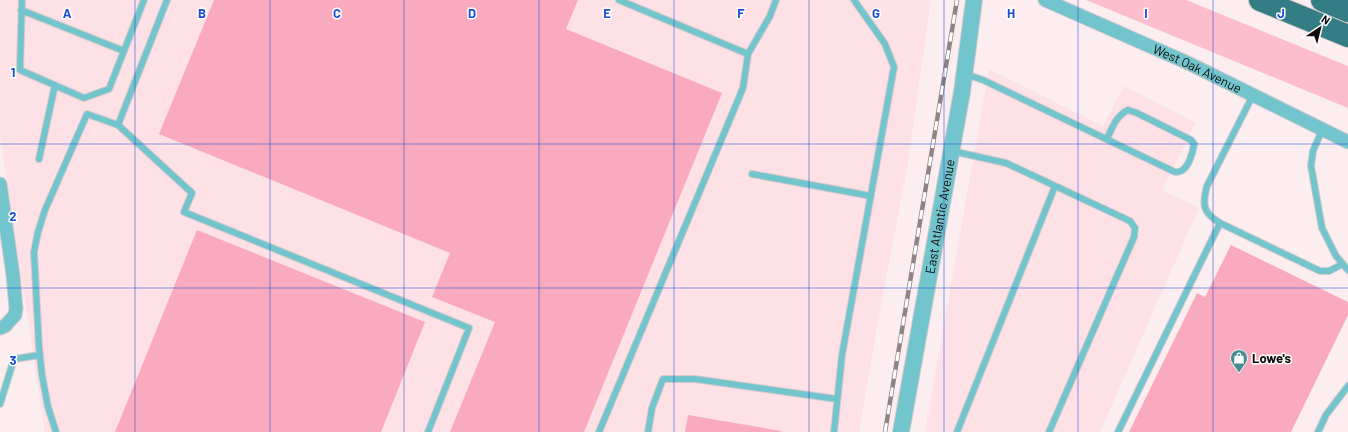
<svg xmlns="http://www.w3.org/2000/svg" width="1348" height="432" viewBox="0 0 1348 432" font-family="Barlow,sans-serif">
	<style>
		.built { fill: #fde1e7 }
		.green { fill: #fcbecd }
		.building { fill: #faaabe }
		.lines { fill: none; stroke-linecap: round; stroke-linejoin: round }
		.service-casing { stroke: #d6c9cb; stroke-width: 8 }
		.minor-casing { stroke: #d6c9cb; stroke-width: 15 }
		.tertiary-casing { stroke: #d6c9cb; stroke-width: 18 }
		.motorway-casing { stroke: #d6c9cb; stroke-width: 24 }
		.service { stroke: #72c5cd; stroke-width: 6 }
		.minor { stroke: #72c5cd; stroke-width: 13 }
		.tertiary { stroke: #72c5cd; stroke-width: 16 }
		.motorway { stroke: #337d84; stroke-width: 22 }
		.rail-casing { stroke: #8e8386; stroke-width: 4.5 }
		.rail { stroke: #fff; stroke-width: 3; stroke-dasharray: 9; stroke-linecap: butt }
		.grid { fill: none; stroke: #1d4ed8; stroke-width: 1; stroke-opacity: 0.55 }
		.labels { text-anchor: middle; stroke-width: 3; stroke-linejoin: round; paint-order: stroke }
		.street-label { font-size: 13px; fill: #0f0a0b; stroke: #fff }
		.poi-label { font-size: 13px; font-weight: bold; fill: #0f0a0b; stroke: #fff; text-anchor: start }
		.grid-label { font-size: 13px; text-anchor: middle; font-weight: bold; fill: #1d4ed8; stroke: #fff; stroke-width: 3; stroke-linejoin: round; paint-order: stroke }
	</style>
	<rect width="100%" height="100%" fill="#fcedf0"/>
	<path class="built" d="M0,0h931l-24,170 -23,118 -25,144h-814l-45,-296z
		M989,69l114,57 21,-40 72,37 -34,67 37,18 -99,224h-175z"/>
	<path class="green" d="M1086,0h100l162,66v42z"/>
	<path class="building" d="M214,0h364l-12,29 156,64 -138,339h-134l45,-110 -63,-25 18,-44 -291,-119z
		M197,230l228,92 -44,110h-266z
		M1231,245l117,57v13l-57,117h-162l68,-139 8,4z
		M688,415l93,16v1h-96z"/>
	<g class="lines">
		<g class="service-casing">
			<path id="service" d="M22,0l-2,70 64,28 25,-9 35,-89
				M21,10l103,41
				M748,54l22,-38 6,-16
				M965,74l18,6 192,92c2,0 4,0 6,-1 8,-4 12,-19 13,-27l-3,-4 -54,-27 -9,-3c-12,6 -16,18 -21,29
				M118,125l74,68 -8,19 285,116 -41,104
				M1322,130l-9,21 -2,15 11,62 14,28 12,14
				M952,151l54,12 124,58 5,7 -1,9 -85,195
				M39,159l16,-74
				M752,174l119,22
				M1220,223l100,48h9l14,-7
				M0,404l14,-45 26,-4
				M56,432l-8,-25 -6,-32 -3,-28 -5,-95 4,-20 7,-22 42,-96 31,11 49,-125
				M599,432l144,-344 5,-34 -129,-54
				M648,432l4,-24 11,-29h32l142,20
				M834,432l8,-77 52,-288 -9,-23 -31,-44
				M957,432l98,-246
				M1118,432l102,-209c-17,-10 -18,-18 -13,-37l46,-91
				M1318,432l8,-17 22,-29"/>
		</g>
		<g class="minor-casing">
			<g id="minor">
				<path id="s1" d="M1045,0l143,63 160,79"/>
				<path d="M0,184l13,91 3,33 -1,7 -10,11 -5,2"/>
			</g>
		</g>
		<g class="tertiary-casing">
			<g id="tertiary">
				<path id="s2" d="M901,432l61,-340 12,-92"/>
			</g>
		</g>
		<g class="motorway-casing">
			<path id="motorway" d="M1260,0l88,36
				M1322,0l26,11"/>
		</g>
		<use href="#service" class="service"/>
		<use href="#minor" class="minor"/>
		<use href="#tertiary" class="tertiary"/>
		<use href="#motorway" class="motorway"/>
		<g class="rail-casing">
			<path id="rail" d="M885,432l72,-432"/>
		</g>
		<use href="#rail" class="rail"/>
	</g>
	<path class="grid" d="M135,0v432M270,0v432M404,0v432M539,0v432M674,0v432M809,0v432M944,0v432M1078,0v432M1213,0v432M0,144h1348M0,288h1348"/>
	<defs>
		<g id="shop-pin" transform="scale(0.9)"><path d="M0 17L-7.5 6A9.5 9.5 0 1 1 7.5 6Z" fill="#448b92" stroke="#fff"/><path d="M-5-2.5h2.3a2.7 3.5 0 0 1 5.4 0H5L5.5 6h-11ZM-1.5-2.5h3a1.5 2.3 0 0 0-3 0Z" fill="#fff"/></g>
	</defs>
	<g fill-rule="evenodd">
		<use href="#shop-pin" x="1239" y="358"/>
	</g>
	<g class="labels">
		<g class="street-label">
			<text dy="5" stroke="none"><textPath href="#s1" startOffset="167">West Oak Avenue</textPath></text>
			<text dy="5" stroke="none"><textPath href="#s2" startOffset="219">East Atlantic Avenue</textPath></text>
		</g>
		<g class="poi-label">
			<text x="1252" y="363">Lowe's</text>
		</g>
	</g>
	<g class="grid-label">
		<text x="67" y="18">A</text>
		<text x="202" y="18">B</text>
		<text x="337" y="18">C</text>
		<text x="472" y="18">D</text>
		<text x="607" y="18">E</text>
		<text x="741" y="18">F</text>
		<text x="876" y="18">G</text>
		<text x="1011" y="18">H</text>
		<text x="1146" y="18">I</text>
		<text x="1281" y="18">J</text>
		<text x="13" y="77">1</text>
		<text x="13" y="221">2</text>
		<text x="13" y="365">3</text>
	</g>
	<g transform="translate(1320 28) rotate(35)" stroke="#ffffff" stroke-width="3" paint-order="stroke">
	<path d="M0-3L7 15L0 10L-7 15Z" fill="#0f0a0b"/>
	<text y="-6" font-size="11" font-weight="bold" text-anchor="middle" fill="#0f0a0b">N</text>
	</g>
</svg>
